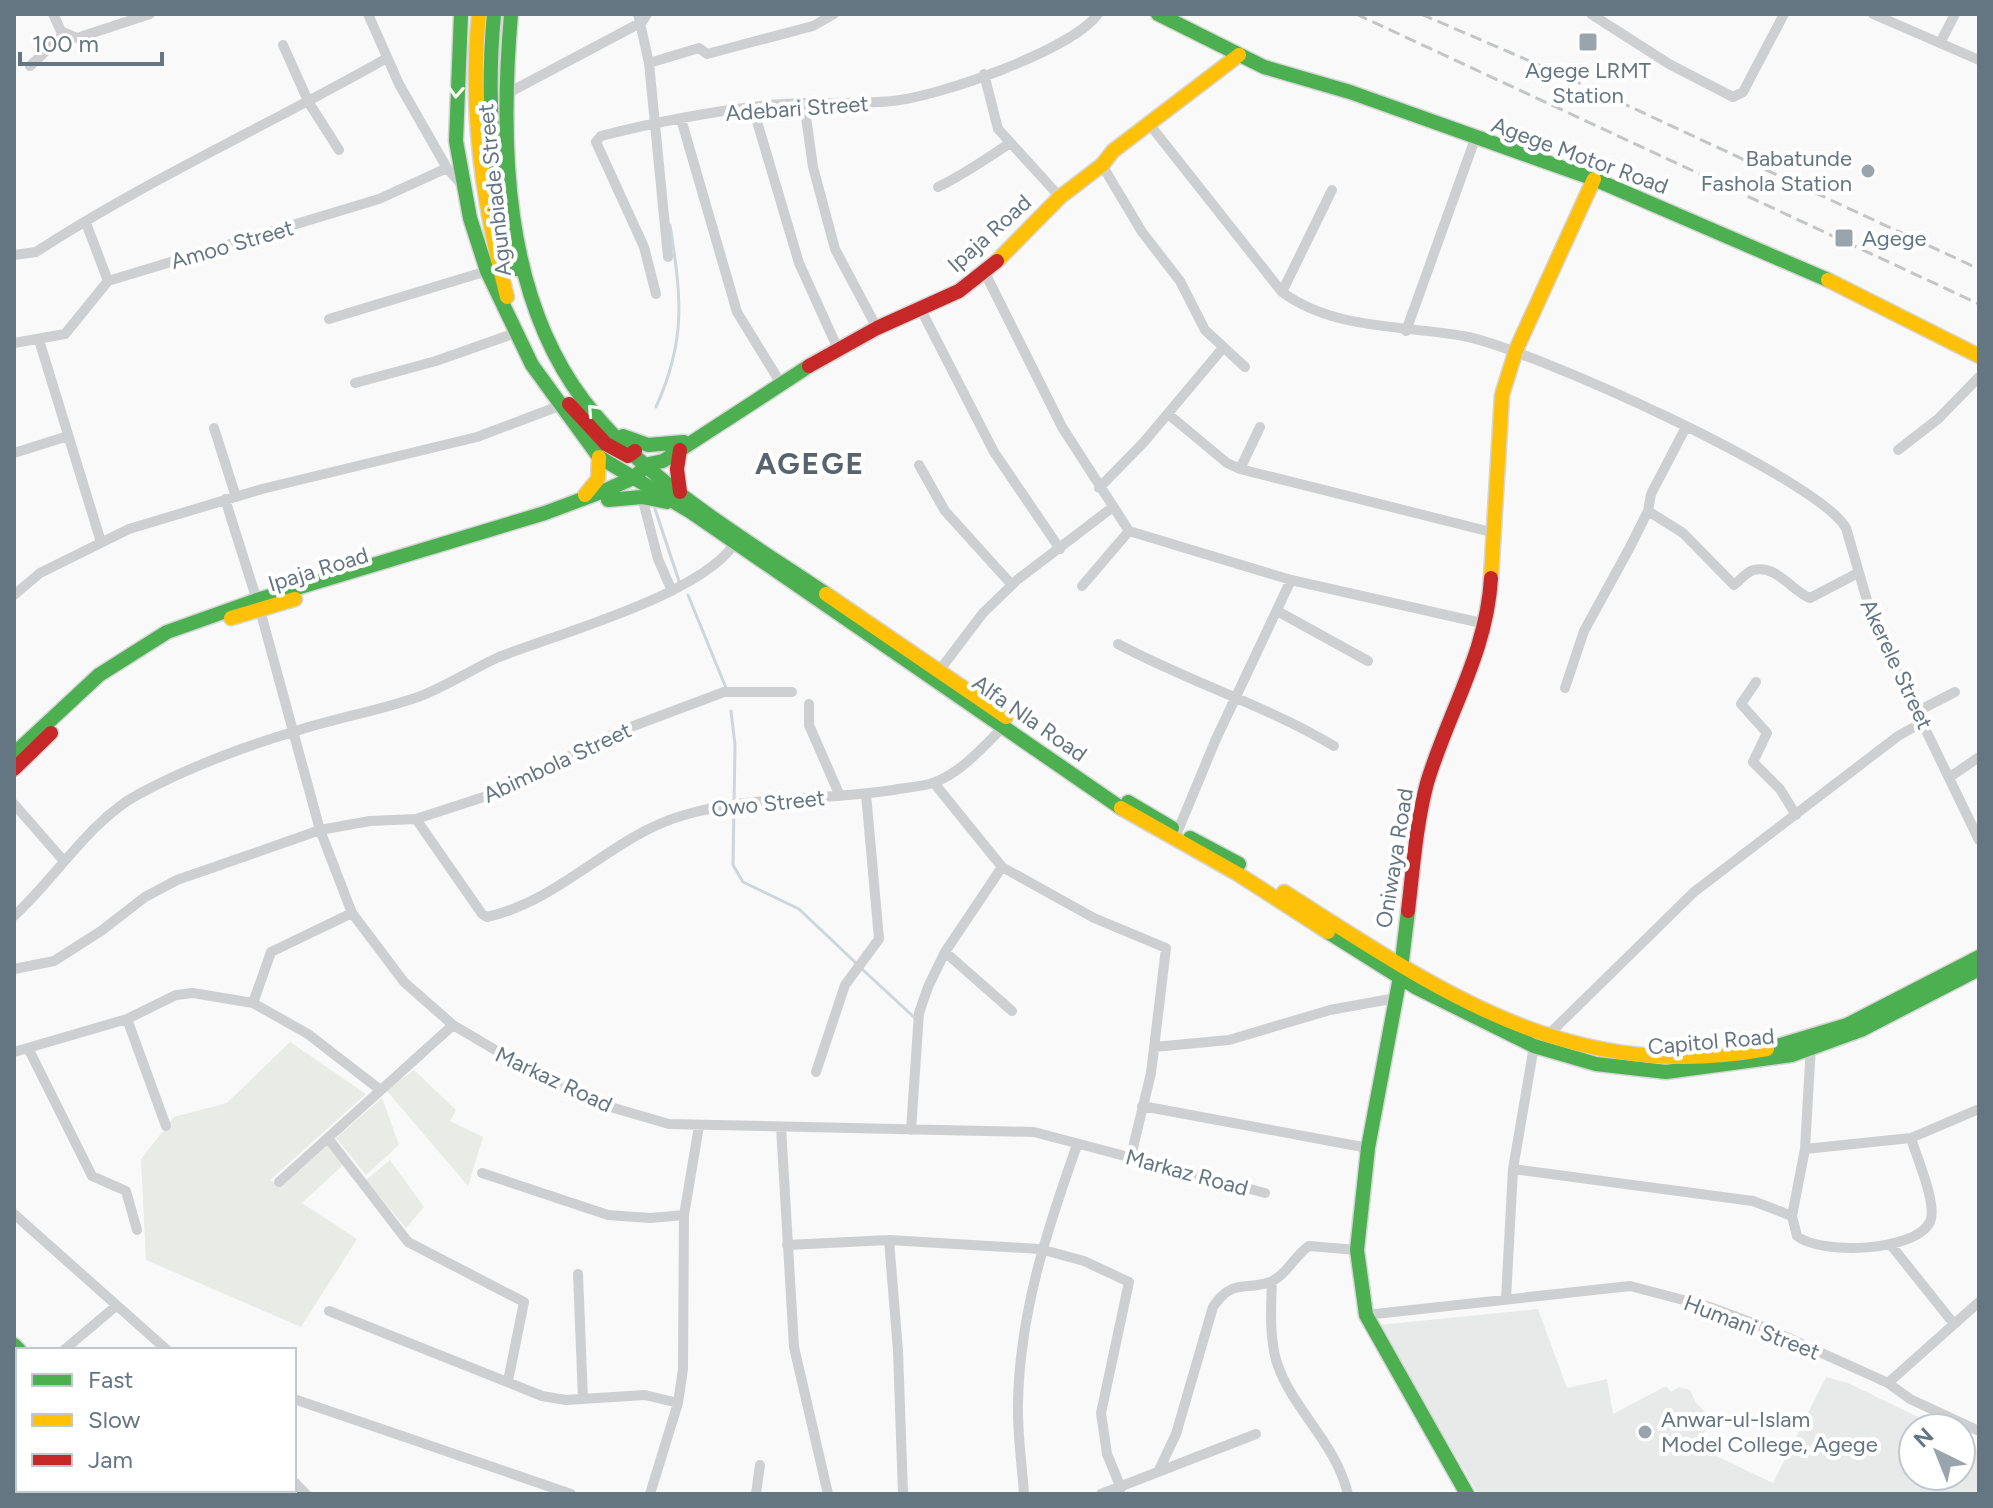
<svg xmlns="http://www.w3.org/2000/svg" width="1993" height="1508" viewBox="0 0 1993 1508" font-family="Figtree,sans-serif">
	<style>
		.built { fill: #e8e9e9 }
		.green { fill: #e8ebe6 }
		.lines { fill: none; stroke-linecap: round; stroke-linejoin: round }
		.stream { stroke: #ced6d9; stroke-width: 3 }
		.fast-casing { stroke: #d5d6d7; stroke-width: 17 }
		.slow-casing { stroke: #d5d6d7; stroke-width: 17 }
		.jam-casing { stroke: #d5d6d7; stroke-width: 17 }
		.street { stroke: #cecfd0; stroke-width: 10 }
		.fast { stroke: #4caf50; stroke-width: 14 }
		.slow { stroke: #ffc107; stroke-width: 14 }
		.jam { stroke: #c62828; stroke-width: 14 }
		.rail { stroke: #c3c5c6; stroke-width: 3; stroke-dasharray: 12 6; stroke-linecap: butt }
		.oneway { stroke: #f6fbf6 }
		.poi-dot { fill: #99a4ac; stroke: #fff; stroke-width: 3 }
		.labels { text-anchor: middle; stroke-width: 8; stroke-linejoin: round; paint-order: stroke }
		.poi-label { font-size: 22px; fill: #657683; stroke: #fff; text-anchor: start }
		.street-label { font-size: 22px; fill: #657683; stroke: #fff }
		.district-label { font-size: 30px; font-weight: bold; letter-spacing: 2px; fill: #57646e; stroke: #fff }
	</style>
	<rect width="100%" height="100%" fill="#f9f9f9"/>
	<path class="built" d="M1538,1309l29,79 40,-9 6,35 53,-28 5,6 8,-5 11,3 6,13 16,15 -15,29 76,36 53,-106 22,6 93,45h-28v48h48v-36l18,10v44h-501l-99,-169z"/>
	<path class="green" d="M290,1042l76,52 -96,86 12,6 46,-41 15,20 -41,38 55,36 -56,88 -155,-67 -5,-101 33,-42 53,-14z
		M414,1070l42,40 -6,11 33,16 -15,49 -82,-96z
		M382,1098l17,47 -33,30 -30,-37z
		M390,1160l34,47 -18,21 -40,-48z"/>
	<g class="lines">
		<path class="stream" d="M656,407c31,-68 25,-111 14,-182
			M655,509l24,72
			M688,595l38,93
			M731,711l4,34 -2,120 10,17 56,27 58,55
			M862,969l53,49"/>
		<g class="fast-casing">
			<path id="fast" d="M461,14l-5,127 14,77 17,53 45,94 67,92 92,55 430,296
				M494,14c-8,87 -3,171 22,255
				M511,14c-11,129 -8,280 73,387 62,81 159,137 242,193
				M1158,14l106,53 86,25 244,87 234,101
				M623,436l25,9 36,-3
				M608,500l34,-3 25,5
				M14,754l85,-79 68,-43 90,-32 288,-87 59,-22 29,-13 16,-14 14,-3 146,-95
				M1128,802l44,26
				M1190,838l49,26
				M1408,911l-8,66 -32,171 -11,102 9,65 101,179
				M1328,932l89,56 117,58 62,18 70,8 126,-17 69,-25 118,-61
				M1767,1049l80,-24 132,-68
				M14,1345l5,5
				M167,1490l4,4"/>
		</g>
		<g class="slow-casing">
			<path id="slow" d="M479,14c-10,97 4,189 28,283
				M997,261l63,-64 42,-32 11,-14 126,-96
				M1828,280l151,76
				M585,495l13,-16 1,-22
				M1491,578l11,-183 14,-45 78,-171
				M826,594l180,123
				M231,618l64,-19
				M1121,808l117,66 90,58
				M1284,892c158,100 285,193 483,157"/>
		</g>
		<g class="jam-casing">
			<path id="jam" d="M809,366l68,-38 82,-37 38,-30
				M569,404l37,40 22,12 7,-5
				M680,450l-3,19 3,23
				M14,769l37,-36
				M1408,911c5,-42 8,-86 19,-128 21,-70 60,-131 64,-205"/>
		</g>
		<path class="street" d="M53,14l8,17 16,7 73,-24
			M368,14l31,70 48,84
			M638,14l11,49 19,194
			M1591,14l78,50 64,33 10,-5 41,-78
			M1873,14l106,46
			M1940,43l15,-29
			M283,45l26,58 30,47
			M649,63l50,-15 8,6 106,-28 21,-12
			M30,66l35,-33
			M984,74l14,55 62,68
			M506,94l136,-72 5,-8
			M804,103l9,64 22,82 42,79
			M753,108l46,155 39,86
			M681,119l56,193 43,70
			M1150,125l132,167c52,38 120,33 181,44 64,11 355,142 383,192l27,93 106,219
			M1102,165l40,67 38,49 25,49 40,37
			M938,187c27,-13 48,-28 72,-44
			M86,223l22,58
			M14,255l22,-3c112,-73 235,-128 351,-194
			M983,269l79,158 67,104 162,49 195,44
			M1282,292l50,-102
			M656,294l-12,-47 -48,-105 5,-6c55,-14 112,-25 169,-31 41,-4 82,0 122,-4 46,-4 180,-51 206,-87
			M920,308l74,144 66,97
			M329,319l158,-48
			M1406,331l69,-192
			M39,340l62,202
			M14,343l51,-9 43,-53 271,-82 68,-31 13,15
			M355,383l81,-22 82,-29
			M1168,414l59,49 13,6 255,64
			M214,428l22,69
			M1898,450l40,-31 41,-42
			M14,453l54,-17
			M919,465l26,46 67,74
			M1240,469l20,-42
			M1099,488l45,-46 78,-93
			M642,497l16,62 14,32
			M225,499l35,111 60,220 32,83 52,69 49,43 88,52 66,29 62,18 365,8 231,61
			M1648,511l35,22 51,52c7,-5 11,-13 20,-15 22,-6 39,22 56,28l48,-25
			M1082,586l47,-55
			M14,595l26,-22 89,-44 133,-40 215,-52 82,-31
			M1279,612l89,49
			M1118,644c71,38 147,61 216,102
			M939,671l44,-58 34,-33 96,-73
			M1756,682l-15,22 26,29 -14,29 27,27 16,26
			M1565,688l19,-57 46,-84 18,-36 3,-17 35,-67
			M809,704v21l31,71
			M1918,711l37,-19
			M1950,777l29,-20
			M934,783l68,84 92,51 72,30 -15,125 -20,83
			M14,804l49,56
			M416,819l66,95 5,3c75,-17 124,-80 194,-101 69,-21 142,-15 212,-26 14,-3 30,-3 42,-8 26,-9 52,-39 71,-58
			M1174,840l42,-101 75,-159
			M14,916c40,-36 77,-97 125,-122 48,-26 104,-47 157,-63 40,-13 82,-20 122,-34 28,-10 54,-28 81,-40 57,-23 215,-65 239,-120
			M945,952l67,59
			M14,969l40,-8 47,-30 44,-34 32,-17 69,-24 74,-26 50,-9 46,-2 80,-26 124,-62 104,-39h68
			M253,1003l18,-51 81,-39
			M127,1019l39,107
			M1545,1038l149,-146 204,-156 25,-14
			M1811,1045l-6,104 -13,67 5,20c23,19 118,16 133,-14 8,-17 -14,-66 -19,-84
			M1154,1047l75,-7 101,-30 66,-12
			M29,1050l63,126 34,15 11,39
			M14,1052l113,-33 49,-24 17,-2 60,10 55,31 71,55
			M816,1072l29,-87 34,-46 -13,-145
			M1142,1106l226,42
			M781,1127l13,220 34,147
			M911,1130l8,-117 9,-26 17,-35 57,-85
			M328,1138l80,104 116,60 -16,79
			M1805,1149l106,-11 68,-29
			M1513,1169l240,32 39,15
			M482,1173l126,42 42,3 34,-3
			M279,1182l174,-157
			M14,1214l153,136
			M889,1240l9,111 5,143
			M1890,1244l64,80
			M787,1245l102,-5 151,9 44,12 45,21 -28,131 6,41 14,34
			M578,1274l5,125
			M1272,1282c-1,26 -3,55 5,81 15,46 58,78 71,131
			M1506,1299l7,-130 21,-123
			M329,1311l213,85 24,4 79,-5 33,8
			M1366,1315l264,-29 80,21 61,23 117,53 22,16 69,32
			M64,1350l52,-44
			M1888,1383l91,-81
			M14,1397l4,-4
			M294,1399l277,95
			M1159,1470l17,-36 37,-127c19,-29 32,-16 57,-25 16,-6 25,-27 39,-36l48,4
			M14,1476l4,4
			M294,1482l12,12
			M28,1490l5,4
			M650,1494l28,-91 5,-34 1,-154 15,-89
			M756,1494l4,-29
			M1024,1494c-2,-30 -7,-62 -6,-92 2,-91 29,-172 59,-257
			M1101,1494l155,-60"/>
		<use href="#fast" class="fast"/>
		<use href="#slow" class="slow"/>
		<use href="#jam" class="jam"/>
		<path class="rail" d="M1356,14l623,290
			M1421,14l141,61 417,194"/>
	</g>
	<defs><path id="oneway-chevron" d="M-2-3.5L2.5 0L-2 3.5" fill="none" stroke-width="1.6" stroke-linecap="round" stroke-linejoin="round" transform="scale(2)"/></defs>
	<g class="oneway">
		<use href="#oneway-chevron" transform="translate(456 92) rotate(93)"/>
		<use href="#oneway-chevron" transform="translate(593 410) rotate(-133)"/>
	</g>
	<g class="poi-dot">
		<rect x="1578" y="32" width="20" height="20" rx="4"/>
		<circle cx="1868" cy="171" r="8"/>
		<rect x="1834" y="228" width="20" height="20" rx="4"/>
		<circle cx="1645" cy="1432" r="8"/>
	</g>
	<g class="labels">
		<g class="poi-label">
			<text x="1588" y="78" text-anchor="middle">Agege LRMT<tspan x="1588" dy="25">Station</tspan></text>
			<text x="1852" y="166" text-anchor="end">Babatunde<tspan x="1852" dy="25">Fashola Station</tspan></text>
			<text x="1862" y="246">Agege</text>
			<text x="1661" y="1427">Anwar-ul-Islam<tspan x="1661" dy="25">Model College, Agege</tspan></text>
		</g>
		<g class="street-label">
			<text transform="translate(797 108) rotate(-4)" y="8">Adebari Street</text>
			<text transform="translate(1580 155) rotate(20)" y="8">Agege Motor Road</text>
			<text transform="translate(494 190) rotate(-96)" y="8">Agunbiade Street</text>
			<text transform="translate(989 233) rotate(-42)" y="8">Ipaja Road</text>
			<text transform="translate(232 244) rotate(-16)" y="8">Amoo Street</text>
			<text transform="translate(318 569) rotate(-17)" y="8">Ipaja Road</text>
			<text transform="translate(1897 664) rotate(65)" y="8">Akerele Street</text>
			<text transform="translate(1030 718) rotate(35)" y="8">Alfa Nla Road</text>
			<text transform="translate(557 762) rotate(-25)" y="8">Abimbola Street</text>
			<text transform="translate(768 803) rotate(-6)" y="8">Owo Street</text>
			<text transform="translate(1394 858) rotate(-81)" y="8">Oniwaya Road</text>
			<text transform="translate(1711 1041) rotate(-5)" y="8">Capitol Road</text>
			<text transform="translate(554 1079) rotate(25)" y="8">Markaz Road</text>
			<text transform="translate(1187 1172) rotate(15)" y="8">Markaz Road</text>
			<text transform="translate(1752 1327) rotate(21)" y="8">Humani Street</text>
		</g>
		<g class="district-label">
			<text x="810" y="474">AGEGE</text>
		</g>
	</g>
	<rect width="1993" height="1508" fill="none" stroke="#657683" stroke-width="32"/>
	<rect x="16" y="1348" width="280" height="144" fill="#ffffff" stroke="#c1c8cd" stroke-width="2"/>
	<rect x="32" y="1374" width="40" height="12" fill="#4caf50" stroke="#c1c8cd" stroke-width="2"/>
	<text x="88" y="1388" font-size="24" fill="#657683">Fast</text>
	<rect x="32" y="1414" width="40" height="12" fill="#ffc107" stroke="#c1c8cd" stroke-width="2"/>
	<text x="88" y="1428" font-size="24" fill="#657683">Slow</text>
	<rect x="32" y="1454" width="40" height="12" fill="#c62828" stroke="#c1c8cd" stroke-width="2"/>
	<text x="88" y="1468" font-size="24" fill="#657683">Jam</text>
	<g transform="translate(1937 1452) rotate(317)"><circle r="38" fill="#ffffff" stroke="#c1c8cd" stroke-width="2"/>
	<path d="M0-6L14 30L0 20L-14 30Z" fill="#99a4ac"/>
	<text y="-12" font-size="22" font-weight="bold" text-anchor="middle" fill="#657683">N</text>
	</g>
	<path d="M20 52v12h142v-12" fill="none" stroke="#657683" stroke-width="4"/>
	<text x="32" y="52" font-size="24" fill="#657683" stroke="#ffffff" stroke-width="6" paint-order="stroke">100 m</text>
</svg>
